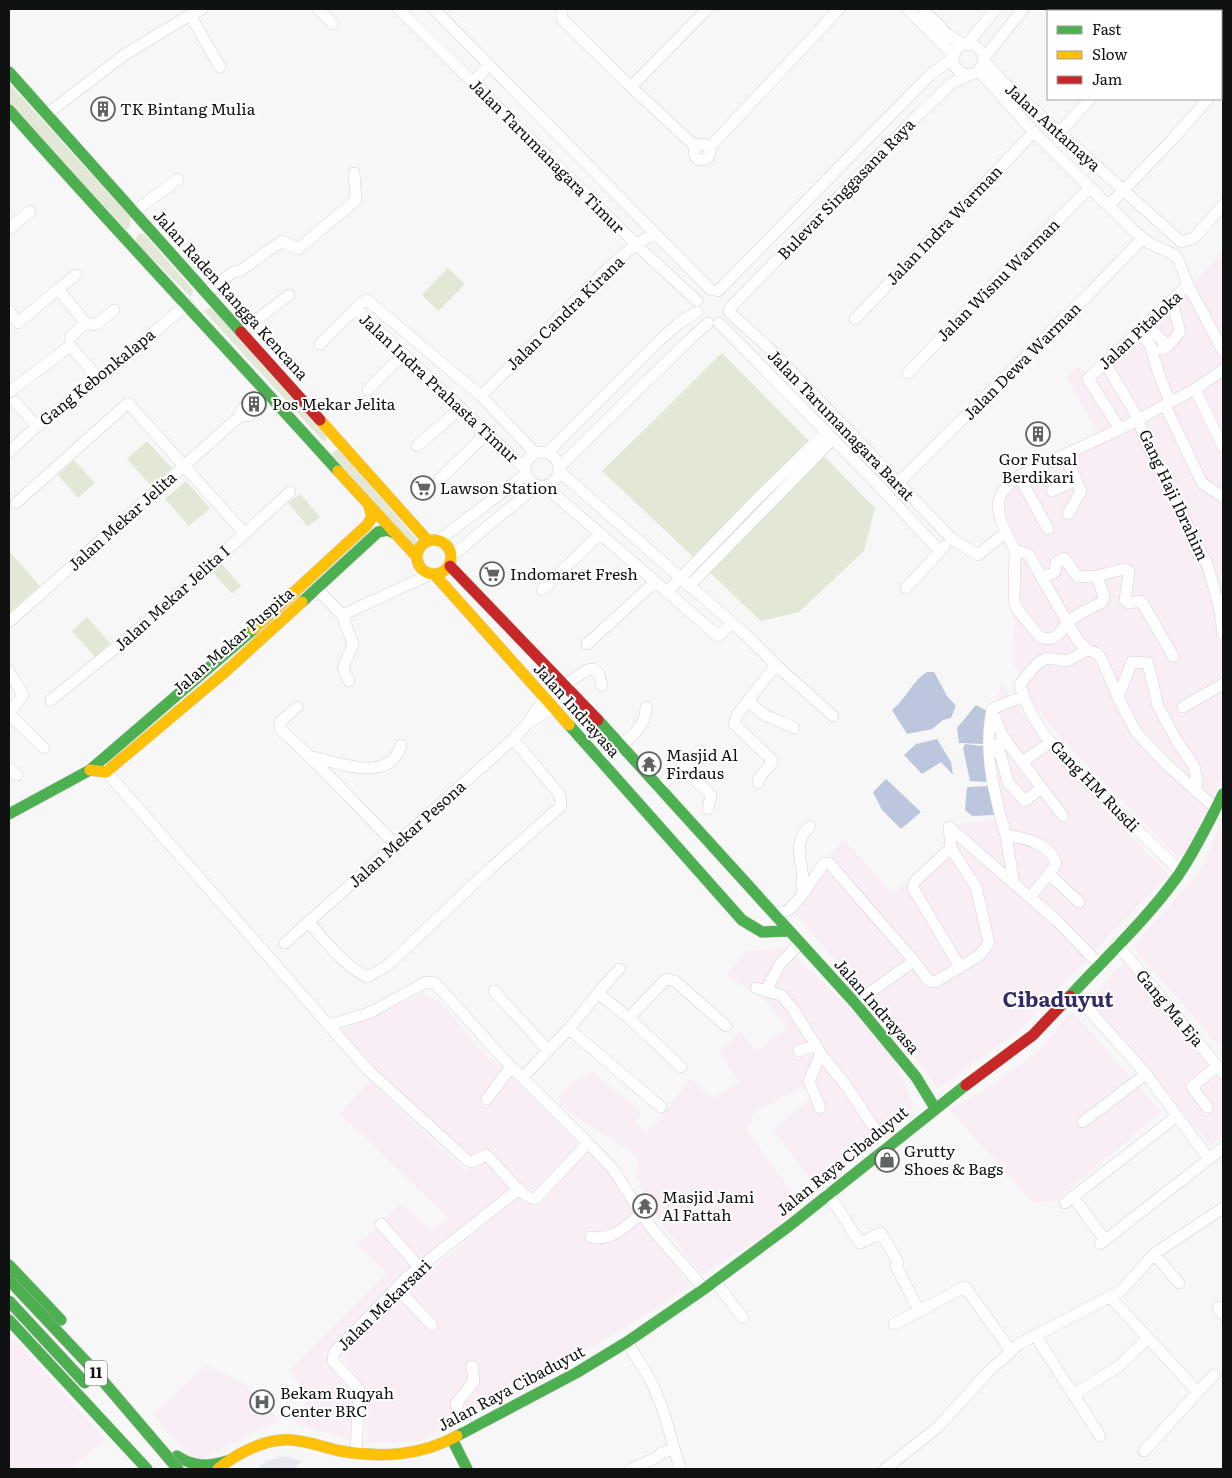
<svg xmlns="http://www.w3.org/2000/svg" width="1232" height="1478" viewBox="0 0 1232 1478" font-family="Literata,serif">
	<style>
		.built { fill: #e6e9ed }
		.industrial { fill: #f9eef6 }
		.green { fill: #e3e8d6 }
		.water { fill: #bcc7dd }
		.lines { fill: none; stroke-linecap: round; stroke-linejoin: round }
		.street-casing { stroke: #d2d2d2; stroke-width: 12 }
		.fast-casing { stroke: #d2d2d2; stroke-width: 12 }
		.slow-casing { stroke: #d2d2d2; stroke-width: 12 }
		.jam-casing { stroke: #d2d2d2; stroke-width: 12 }
		.street { stroke: #fefefe; stroke-width: 11 }
		.fast { stroke: #4caf50; stroke-width: 11 }
		.slow { stroke: #ffc107; stroke-width: 11 }
		.jam { stroke: #c62828; stroke-width: 11 }
		.fast-bridge-casing { stroke: #b9aeb2; stroke-width: 12; stroke-linecap: butt }
		.fast-bridge { stroke: #4caf50; stroke-width: 11 }
		.labels { text-anchor: middle; stroke-width: 4; stroke-linejoin: round; paint-order: stroke }
		.shield { fill: #fff; stroke: #585858; stroke-width: 1 }
		.shield-label { font-size: 15px; font-weight: bold; fill: #101111 }
		.poi-label { font-size: 16px; fill: #101111; stroke: #fff; text-anchor: start }
		.street-label { font-size: 16px; fill: #101111; stroke: #fff }
		.district-label { font-size: 21px; font-weight: bold; fill: #332964; stroke: #fff }
	</style>
	<rect width="100%" height="100%" fill="#f7f7f7"/>
	<path class="built" d="M286,1456l16,5 -8,8h-37l9,-8z"/>
	<path class="industrial" d="M1223,252v525l-35,72 -10,9 -119,-122 -25,-31 -21,-43 2,-112 -17,-40 13,-30 90,-42 -35,-61 11,-11 16,10 97,-89z
		M1001,684l57,79 110,111 -151,159 -79,55 -66,-86 -86,-99 58,-63 49,54 58,-53 3,-17 48,-6 -5,-56 -2,-50z
		M1220,824l3,4v223l-90,-104 67,-76z
		M786,947l101,96 28,64 -97,83 -45,-61 38,-30 -7,-13 -50,27 -7,17 53,74 -26,25 -72,46 -54,-69 -11,-29 1,-20 -79,-52 2,-10 17,-17 14,-6 49,39 -6,13 11,8 13,-11 31,-43 22,20 28,-15 -21,-32 22,-20 14,21 31,-24 -21,-28 -38,-25 19,-24z
		M1123,962l100,119v54l-12,10 -124,-142z
		M422,994l19,8 31,39 107,102 -45,49 -17,-11 -181,164 -10,14 27,39 -4,41 -47,-13 -8,-5 16,-26 -21,-24 98,-98 -30,-28 44,-42 31,28 16,-14 -108,-103 29,-33 96,89 10,-7 -126,-119 -7,-14z
		M1072,1011l89,101 -105,89 -23,2 -84,-94 32,-17 57,-40z
		M589,1149l24,23 25,41 53,74 -107,65 -108,61 -59,29 -52,1 1,-47 -23,-40 70,-71 107,-90 17,13z
		M9,1333l96,107 -34,29h-62z
		M206,1365l35,17 39,38 -83,42 -38,-39 -4,-10z"/>
	<path class="green" d="M9,83l122,135 -2,10 -3,2 -117,-126z
		M138,234h6l49,56 -1,5 -2,1 -55,-54z
		M448,268l17,16 -27,27 -16,-16z
		M209,308h3l115,129 -3,5 -120,-131z
		M722,353l153,155 -11,43 -65,61 -38,9 -159,-150z
		M147,441l25,27 -21,18 -24,-27z
		M338,449l81,93 -5,3 -83,-91z
		M74,460l21,23 -17,15 -20,-23z
		M186,481l24,27 -21,18 -24,-27z
		M300,494l20,23 -12,10 -20,-24z
		M9,551l31,35 -31,27z
		M221,563l20,23 -9,8 -20,-23z
		M87,617l23,26 -15,14 -23,-26z"/>
	<path class="water" d="M927,672h7l13,24 9,10 -5,12 -8,2 -11,9 -25,5 -15,-24c14,-11 22,-31 35,-38z
		M976,705l11,6 -4,33 -24,-1 -2,-15z
		M937,739l14,23 2,13 -12,-13 -19,12 -18,-19 12,-11z
		M965,744l18,2 6,32 -3,4 -16,-1 -7,-33z
		M886,779l35,33 -20,17 -19,-19 -9,-18z
		M989,786l5,29 -22,1 -7,-6 2,-23z"/>
	<g class="lines">
		<g class="street-casing">
			<path id="street" d="M318,9l15,15
				M399,9l246,244 52,48
				M434,9l277,281
				M562,9v10l69,68 65,60
				M907,9l46,45
				M923,9l25,26 14,9
				M1168,11l2,-2
				M190,15l12,-6
				M968,43l28,-34
				M984,58l39,-49
				M984,61l17,19 180,162
				M979,71l55,61 99,98 16,13 24,11 5,5 10,26 -100,94 32,50
				M474,83l14,-19
				M1221,84l2,-3
				M631,87l76,-78
				M47,114l77,-59 66,-40 30,52
				M1059,133l31,-34
				M694 152a8 8 0 1 1 16 0a8 8 0 1 1-16 0Z
				M709,148l130,-139
				M1109,205l61,-63 38,-43
				M135,211l43,-32
				M9,229l21,-18
				M1181,242l13,-4 29,-33
				M1188,285l35,66
				M58,289l18,-14
				M207,291l28,-20h5l42,-30 16,8 58,-49 -2,-27
				M718,291l212,-216 22,-16
				M356,309l169,160
				M729,309l189,-194 34,-32 27,-12 5,-10c-2,-16 -15,-21 -27,-13l-5,11c3,9 6,13 16,16
				M9,311l9,12 40,-34 28,34 -16,14
				M729,312l41,37 182,190 26,16 28,-23
				M855,319l179,-187
				M86,323l10,2 18,-15
				M719,323l160,163 61,65
				M1146,325l22,21 -6,3
				M242,331l47,-36
				M1139,332l12,14 7,26 12,30
				M320,344l41,-41 6,-3 114,96 54,57
				M1168,346l12,-14 -8,-31
				M1105,363l33,55 6,20 63,126 12,41 4,29
				M1223,370l-28,19 -75,40 -101,47c-34,23 -19,44 -4,74l14,5 48,84 9,10 12,5 4,6 16,37 18,35 29,31 58,52
				M908,373l66,-70 116,-115
				M1195,389l28,58
				M368,390l36,-36
				M9,392l61,-46 29,33
				M481,396l126,-127 29,-25 18,-10
				M15,402l22,24
				M1165,405l37,78 21,14
				M240,416h8l22,-19
				M417,446l44,-38
				M525 469a17 17 0 1 1 34 0a17 17 0 1 1-34 0Z
				M9,452l28,-26 62,-47 88,-75
				M547,453l113,-113 18,-16 19,-12
				M1065,455l16,36 -13,23
				M559,467l130,-127 19,-17
				M559,471l187,164 30,30
				M1019,476l29,53
				M440,479l47,-46
				M899,482l192,-190 52,-54
				M545,486l173,150 14,-12
				M1052,491l24,-11
				M16,503l112,-100 116,130
				M439,540l87,-66
				M1015,550l-1,51 3,8 23,28c17,6 19,-5 28,-15 8,-8 24,-14 34,-20l2,-5 -7,-21 27,-7 5,2 -4,29 4,3 11,-2 3,3 30,52
				M452,556l84,-70
				M1043,577l12,-5 1,-9 8,-5 14,19 19,-1
				M689,586l143,-146
				M906,588l39,-42
				M317,589l25,26
				M542,590l58,-56
				M667,592l92,-95 66,-64
				M9,622l231,-206 2,-7 21,-19
				M587,644l68,-62
				M1088,650l-21,11 -20,-3 -10,6 -17,20c12,53 70,101 108,137 18,17 35,34 53,51
				M9,671l14,24 -14,18
				M349,681l-6,-13 10,-24 -11,-29 89,-41
				M564,685l23,-15 6,-1 6,5 3,12
				M1024,696l-32,13c-9,45 2,84 14,127 18,1 45,8 50,28l-7,10
				M1118,697l14,-35 16,1 10,43 20,37 16,23 3,16 -2,9
				M51,700l100,-81 139,-127
				M749,700c13,18 27,18 45,28
				M297,707l-17,15v7c41,36 77,77 116,116
				M1183,707l40,-23
				M992,710l11,27 60,79
				M9,714l35,34
				M527,724l25,-16
				M1003,737l-5,9 10,36 17,19 16,-13
				M312,757c29,6 78,27 89,-12
				M599,760c19,-14 47,-27 47,-53
				M1022,762l29,-20
				M102,767l266,303 100,91 4,1 14,-7c13,10 33,42 49,44l53,-56 25,26 36,56 55,64
				M9,768l8,7
				M683,768l28,27 -3,14
				M758,783l1,-5 13,-15v-3l-38,-36 3,-9 39,-50 57,51
				M658,788l42,-37
				M949,827l107,93 42,43
				M1006,836l8,48
				M951,848l-36,33 -2,7 47,79
				M803,894l21,-31h5l85,98 15,20 6,1 45,-27 9,-12 -13,-56 -25,-39 -2,-21
				M1030,897l19,-23 30,28
				M773,914l16,-4 14,-16c-1,-8 0,-16 -1,-24 -3,-18 -7,-29 8,-44
				M308,922c18,19 36,44 59,55l20,-11 104,-98 70,-62 -1,-11 -47,-56
				M285,943l228,-204 14,-15 17,-25
				M1117,944l106,129
				M756,988l25,7 12,14 28,45 -12,27 11,27
				M767,989l13,-25 20,-21
				M494,991l54,59
				M1073,992l73,82 63,85
				M598,993l21,-24
				M855,1003l59,-42
				M629,1018l37,-39 9,2 51,45
				M329,1025l40,-12 57,-31 9,1 76,84 77,76
				M569,1029l92,78
				M799,1051l16,-6
				M821,1054l27,34 38,58
				M522,1078l47,-49 29,-36 31,25 52,49
				M487,1099l24,-32
				M1207,1107l-15,-20 25,-21
				M1083,1122l63,-48
				M828,1193l32,50 21,-10 17,29 -2,4 23,45
				M1074,1198l31,42
				M1065,1203l112,-87
				M381,1224l39,44
				M591,1237c21,5 36,-12 51,-24
				M1100,1244l123,-96
				M1154,1254l25,29
				M715,1281l28,37
				M397,1288l35,37
				M1110,1297l88,95 16,-17
				M1218,1307l5,8
				M894,1324l71,-37 46,64
				M1035,1335l65,101
				M627,1342l24,39 12,29 17,59
				M1073,1395l46,-29 29,-28
				M468,1430l-12,-26 18,-23 -2,-15
				M1144,1451l54,-59
				M356,1453l3,-64 -26,-28 1,-8 71,-74 114,-90
				M631,1469l27,-12 3,-4 13,-4
				M885,1469l53,-42 51,-56 30,-27 102,-53 33,-37 69,-46"/>
		</g>
		<g class="fast-casing">
			<path id="fast" d="M9,72l232,260
				M9,110c108,122 220,240 329,361
				M302,602l76,-70 10,-2 6,3
				M598,720l257,283 61,74 19,31
				M569,725l173,195 20,12 25,-1
				M9,814l81,-44 164,-141
				M1070,996c36,-39 76,-76 107,-119 18,-26 32,-55 46,-83
				M9,1265l52,55
				M9,1320l138,149
				M457,1436l119,-63 51,-31 77,-53 85,-63 177,-141
				M452,1439l15,30
				M177,1456c16,11 32,11 50,5"/>
		</g>
		<g class="slow-casing">
			<path id="slow" d="M320,420l108,121
				M338,471l79,86
				M417 557a17 17 0 1 1 34 0a17 17 0 1 1-34 0Z
				M435,575l134,150
				M254,629l113,-104 5,-8 -3,-11
				M90,770l16,2 119,-100 77,-70
				M218,1469c19,-16 48,-31 74,-29 16,1 33,8 49,11 41,7 79,5 116,-15"/>
		</g>
		<g class="jam-casing">
			<path id="jam" d="M241,332l79,88
				M450,566l148,154
				M966,1085l67,-50 37,-39"/>
		</g>
		<use href="#street" class="street"/>
		<use href="#fast" class="fast"/>
		<use href="#slow" class="slow"/>
		<use href="#jam" class="jam"/>
		<g class="fast-bridge-casing">
			<path id="fast-bridge" d="M9,1280l82,87 87,102
				M9,1301l76,82"/>
		</g>
		<use href="#fast-bridge" class="fast-bridge"/>
	</g>
	<defs>
		<g id="building-ring" transform="scale(1.25)"><circle r="9.5" fill="#fff" stroke="#616262" stroke-width="1.5"/><path d="M-4-6H4V6H1V3H-1V6H-4ZM-2.5-4.3h1.7v1.8h-1.7ZM.8-4.3h1.7v1.8H.8ZM-2.5-1h1.7V.8h-1.7ZM.8-1h1.7V.8H.8Z" fill="#616262"/></g>
		<g id="supermarket-ring" transform="scale(1.25)"><circle r="9.5" fill="#fff" stroke="#616262" stroke-width="1.5"/><path d="M-6-5.5h2.5l.6 2H6L4.5 2H-2.5L-4.4-4H-6ZM-1.5 3.2a1.3 1.3 0 1 0 .1 0ZM3 3.2a1.3 1.3 0 1 0 .1 0Z" fill="#616262"/></g>
		<g id="temple-ring" transform="scale(1.25)"><circle r="9.5" fill="#fff" stroke="#616262" stroke-width="1.5"/><path d="M0-6L5-2H3V0L6.5 2.5H4V6H1.5V3h-3V6H-4V2.5H-6.5L-3 0V-2H-5Z" fill="#616262"/></g>
		<g id="shop-ring" transform="scale(1.25)"><circle r="9.5" fill="#fff" stroke="#616262" stroke-width="1.5"/><path d="M-5-2.5h2.3a2.7 3.5 0 0 1 5.4 0H5L5.5 6h-11ZM-1.5-2.5h3a1.5 2.3 0 0 0-3 0Z" fill="#616262"/></g>
		<g id="hospital-ring" transform="scale(1.25)"><circle r="9.5" fill="#fff" stroke="#616262" stroke-width="1.5"/><path d="M-5-5h3v3.5h4V-5h3V5h-3V1.5h-4V5h-3Z" fill="#616262"/></g>
	</defs>
	<g fill-rule="evenodd">
		<use href="#building-ring" x="103" y="109"/>
		<use href="#building-ring" x="254" y="404"/>
		<use href="#building-ring" x="1038" y="434"/>
		<use href="#supermarket-ring" x="423" y="488"/>
		<use href="#supermarket-ring" x="492" y="574"/>
		<use href="#temple-ring" x="649" y="764"/>
		<use href="#shop-ring" x="887" y="1160"/>
		<use href="#temple-ring" x="645" y="1206"/>
		<use href="#hospital-ring" x="262" y="1402"/>
	</g>
	<g class="labels">
		<rect class="shield" x="85" y="1360.5" width="22" height="25" rx="4"/>
		<g class="shield-label">
			<text x="96" y="1378">11</text>
		</g>
		<g class="poi-label">
			<text x="120" y="115">TK Bintang Mulia</text>
			<text x="272" y="410">Pos Mekar Jelita</text>
			<text x="1038" y="465" text-anchor="middle">Gor Futsal<tspan x="1038" dy="18">Berdikari</tspan></text>
			<text x="440" y="494">Lawson Station</text>
			<text x="510" y="580">Indomaret Fresh</text>
			<text x="666" y="761">Masjid Al<tspan x="666" dy="18">Firdaus</tspan></text>
			<text x="904" y="1157">Grutty<tspan x="904" dy="18">Shoes &amp; Bags</tspan></text>
			<text x="662" y="1203">Masjid Jami<tspan x="662" dy="18">Al Fattah</tspan></text>
			<text x="280" y="1399">Bekam Ruqyah<tspan x="280" dy="18">Center BRC</tspan></text>
		</g>
		<g class="street-label">
			<text transform="translate(1053 127) rotate(42)" y="6">Jalan Antamaya</text>
			<text transform="translate(547 156) rotate(45)" y="6">Jalan Tarumanagara Timur</text>
			<text transform="translate(846 189) rotate(-46)" y="6">Bulevar Singgasana Raya</text>
			<text transform="translate(944 225) rotate(-46)" y="6">Jalan Indra Warman</text>
			<text transform="translate(998 280) rotate(-45)" y="6">Jalan Wisnu Warman</text>
			<text transform="translate(231 295) rotate(48)" y="6">Jalan Raden Rangga Kencana</text>
			<text transform="translate(565 313) rotate(-44)" y="6">Jalan Candra Kirana</text>
			<text transform="translate(1140 330) rotate(-43)" y="6">Jalan Pitaloka</text>
			<text transform="translate(1022 361) rotate(-45)" y="6">Jalan Dewa Warman</text>
			<text transform="translate(97 377) rotate(-39)" y="6">Gang Kebonkalapa</text>
			<text transform="translate(439 388) rotate(43)" y="6">Jalan Indra Prahasta Timur</text>
			<text transform="translate(841 425) rotate(46)" y="6">Jalan Tarumanagara Barat</text>
			<text transform="translate(1174 495) rotate(65)" y="6">Gang Haji Ibrahim</text>
			<text transform="translate(122 521) rotate(-42)" y="6">Jalan Mekar Jelita</text>
			<text transform="translate(172 598) rotate(-42)" y="6">Jalan Mekar Jelita I</text>
			<text transform="translate(233 641) rotate(-41)" y="6">Jalan Mekar Puspita</text>
			<text transform="translate(577 710) rotate(48)" y="6">Jalan Indrayasa</text>
			<text transform="translate(1095 786) rotate(46)" y="6">Gang HM Rusdi</text>
			<text transform="translate(407 834) rotate(-42)" y="6">Jalan Mekar Pesona</text>
			<text transform="translate(877 1006) rotate(49)" y="6">Jalan Indrayasa</text>
			<text transform="translate(1170 1008) rotate(50)" y="6">Gang Ma Eja</text>
			<text transform="translate(842 1161) rotate(-39)" y="6">Jalan Raya Cibaduyut</text>
			<text transform="translate(384 1305) rotate(-44)" y="6">Jalan Mekarsari</text>
			<text transform="translate(511 1388) rotate(-28)" y="6">Jalan Raya Cibaduyut</text>
		</g>
		<g class="district-label">
			<text x="1058" y="1007">Cibaduyut</text>
		</g>
	</g>
	<rect width="1232" height="1478" fill="none" stroke="#101111" stroke-width="20"/>
	<rect x="1047" y="10" width="175" height="90" fill="#ffffff" stroke="#9fa0a0"/>
	<rect x="1057" y="26" width="25" height="8" fill="#4caf50" stroke="#9fa0a0"/>
	<text x="1092" y="35" font-size="15" fill="#101111">Fast</text>
	<rect x="1057" y="51" width="25" height="8" fill="#ffc107" stroke="#9fa0a0"/>
	<text x="1092" y="60" font-size="15" fill="#101111">Slow</text>
	<rect x="1057" y="76" width="25" height="8" fill="#c62828" stroke="#9fa0a0"/>
	<text x="1092" y="85" font-size="15" fill="#101111">Jam</text>
</svg>
